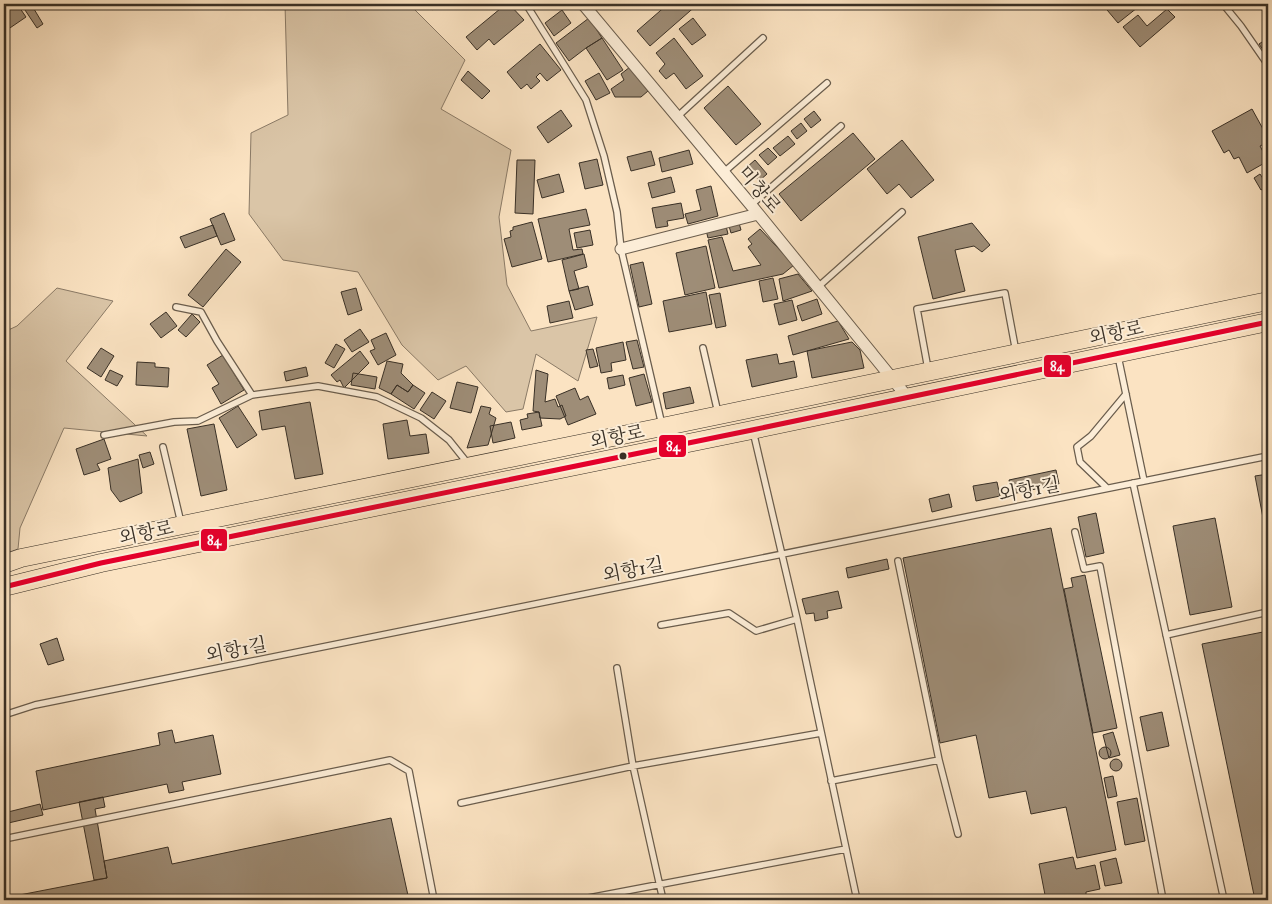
<svg xmlns="http://www.w3.org/2000/svg" width="1272" height="904" viewBox="0 0 1272 904" font-family="'IM FELL Double Pica','Noto Serif KR',serif">
	<style>
		.green { fill: #dac5a7; stroke: #8a7a66 }
		.lines { fill: none; stroke-linecap: round; stroke-linejoin: round }
		.stream { stroke: #867764; stroke-width: 4.5 }
		.building { fill: #9e8d77; stroke: #393026 }
		.lane-casing { stroke: #6a5d4d; stroke-width: 8 }
		.street-casing { stroke: #6a5d4d; stroke-width: 13 }
		.primary-casing { stroke: #393026; stroke-width: 19 }
		.lane { stroke: #fcedd7; stroke-width: 5.5 }
		.street { stroke: #fcedd7; stroke-width: 11 }
		.primary { stroke: #fbe3c2; stroke-width: 18 }
		.bus-1-casing { stroke: #fcedd7; stroke-width: 9 }
		.bus-1 { stroke: #e4002b; stroke-width: 5 }
		.bus-dot { fill: #393026; stroke: #fcedd7; stroke-width: 2 }
		.labels { text-anchor: middle; stroke-width: 4; stroke-linejoin: round; paint-order: stroke }
		.street-label { font-size: 19px; fill: #393026; stroke: #fcedd7 }
		.line-badge { stroke: #fcedd7; stroke-width: 2 }
		.badge-label { font-size: 14px; text-anchor: middle; font-weight: bold; fill: #fff }
	</style>
	<rect width="100%" height="100%" fill="#fbe3c2"/>
	<filter id="stains"><feTurbulence type="fractalNoise" baseFrequency=".004" numOctaves="4"/><feColorMatrix values="0 0 0 0 .2 0 0 0 0 .09 0 0 0 0 .02 0 0 0 .5 -.17"/></filter>
	<radialGradient id="worn" r=".72"><stop offset=".6" stop-color="#630" stop-opacity="0"/><stop offset="1" stop-color="#630" stop-opacity=".3"/></radialGradient>
	<path class="green" d="M285,4h124l56,56 -24,49 70,41 -12,67 8,68 24,46 66,-14 -19,64 -42,-27 -13,55 -17,3 -40,-46 -28,14 -36,-35 -44,-73 -75,-12 -34,-46 2,-81 37,-18z
		M57,288l56,13 -47,60 81,75 -83,-8 -44,100 -2,21 -14,5v-222l13,-6z"/>
	<g class="lines">
		<path class="stream" d="M1259,4l9,10"/>
	</g>
	<path class="building" d="M14,4h3l9,13 -22,15v-21z
		M21,4h10l12,20 -6,4z
		M426,4h13l-7,6z
		M487,4h11l-8,5z
		M506,4h3l15,16 -30,25 -5,-6 -12,11 -11,-13z
		M668,4h30l-48,42 -13,-15z
		M1102,4h40l-24,19z
		M1167,9l8,8 -35,30 -17,-20 15,-12 9,11z
		M562,10l9,13 -17,13 -9,-13z
		M589,18l13,20 -16,10 -17,13 -13,-18z
		M693,18l13,17 -14,10 -13,-16z
		M602,38l21,32 -16,10 -21,-32z
		M674,38l29,38 -17,13 -12,-16 -8,6 -7,-8 6,-7 -9,-11z
		M1268,38v19l-9,-13z
		M4,41l5,6 -5,5z
		M540,44l21,26 -14,11 -7,-8 -4,4 4,4 -9,8 -4,-5 -6,5 -14,-17z
		M630,67l18,24 -7,6h-26l-4,-8 13,-9 -3,-6z
		M468,71l22,20 -8,8 -21,-19z
		M599,73l11,20 -14,7 -11,-19z
		M728,86l33,38 -25,21 -32,-37z
		M1252,109l16,29v4l-8,4 8,15 -21,12 -8,-16 -5,2 -5,-9 -5,3 -12,-22z
		M561,110l11,16 -24,17 -11,-16z
		M814,111l7,9 -10,8 -7,-9z
		M801,123l6,8 -10,8 -6,-8z
		M853,133l22,26 -74,62 -22,-27z
		M788,136l7,8 -15,12 -7,-8z
		M902,140l32,40 -23,18 -12,-14 -12,10 -20,-25z
		M768,148l9,9 -9,8 -9,-10z
		M689,150l4,14 -31,8 -3,-14z
		M651,151l4,14 -24,6 -4,-14z
		M597,159l6,26 -18,4 -6,-26z
		M517,160h18l-2,54 -18,-1z
		M755,160l12,14 -8,7 -12,-14z
		M559,174l5,18 -22,6 -5,-18z
		M1260,174l8,12 -7,4 -7,-12z
		M671,177l4,15 -23,6 -4,-15z
		M711,186l7,30 -30,8 -3,-10 16,-4 -5,-20z
		M681,203l3,15 -17,3 1,5 -12,2 -4,-20z
		M586,209l4,16 -21,4 4,21 9,-1 1,5 -35,8 -10,-43z
		M224,213l11,27 -14,5 -11,-26z
		M532,222l10,37 -30,8 -8,-28 7,-2 -1,-6 3,-1v-3z
		M739,223l2,7 -10,3 -2,-7z
		M972,223l18,22 -8,7 -8,-6 -19,4 10,41 -32,8 -15,-62z
		M213,225l4,11 -32,12 -5,-11z
		M726,226l2,8 -20,4 -2,-8z
		M760,229l34,36 -11,9 -64,14 -11,-48 14,-3 11,34 28,-6 -13,-18 4,-3 -4,-5z
		M590,230l3,15 -16,3 -3,-15z
		M706,246l9,42 -30,7 -9,-42z
		M226,249l15,13 -38,45 -15,-12z
		M584,254l3,13 -13,4 5,18 -10,2 -7,-31z
		M643,262l9,42 -13,3 -9,-42z
		M798,274l14,17 -29,10 -4,-22z
		M773,278l5,21 -15,3 -4,-21z
		M588,286l5,19 -18,5 -6,-19z
		M356,288l6,22 -14,5 -7,-23z
		M706,292l6,32 -43,8 -6,-31z
		M720,293l6,33 -10,2 -7,-33z
		M817,299l5,15 -20,7 -5,-15z
		M792,300l5,20 -18,5 -5,-21z
		M569,301l4,17 -23,5 -3,-17z
		M166,312l11,14 -16,12 -11,-14z
		M192,314l8,8 -14,15 -8,-7z
		M838,321l11,18 -56,16 -5,-19z
		M360,329l9,13 -17,10 -8,-12z
		M386,333l10,22 -18,10 -8,-14 5,-2 -4,-9z
		M637,340l7,27 -11,2 -7,-27z
		M623,342l3,18 -15,3 1,8 -11,2 -5,-25z
		M852,342l8,8 4,18 -52,10 -5,-27z
		M336,344l9,5 -11,19 -9,-5z
		M101,348l13,8 -13,21 -14,-9z
		M593,349l5,17 -8,2 -4,-18z
		M360,351l9,12 -25,25 -4,-8 -3,2 -6,-7z
		M777,354l2,10 15,-3 3,16 -45,10 -6,-27z
		M223,355l21,35 -23,14 -9,-16 7,-4 -12,-19z
		M387,361l16,3 -2,9 12,12 -5,7 -11,-7 -6,9 -12,-6z
		M137,362l18,1v4l14,1 -1,19 -32,-2z
		M306,367l2,9 -22,5 -2,-9z
		M110,370l13,6 -6,10 -12,-6z
		M536,370l12,4 -3,28 10,-3 3,8 4,-2 4,11 -6,3 -20,-1 -1,-6 -6,-1z
		M353,373l24,4 -2,12 -24,-4z
		M644,374l8,28 -16,4 -7,-28z
		M623,375l2,10 -16,4 -2,-11z
		M457,382l21,5 -7,26 -21,-5z
		M397,385l11,7 5,-7 12,8 -11,16 -23,-15z
		M690,387l4,16 -28,6 -3,-16z
		M575,388l5,12 8,-4 8,18 -28,11 -12,-29z
		M432,392l14,9 -12,18 -14,-9z
		M310,402l13,72 -28,5 -10,-53 -23,4 -3,-19z
		M238,406l19,29 -20,13 -18,-30z
		M481,406l10,2 -2,6 7,4 -8,27 -21,3z
		M539,412l3,14 -20,4 -2,-10 8,-2 -1,-4z
		M407,420l3,16 16,-2 3,19 -41,6 -5,-35z
		M511,422l4,16 -22,5 -3,-17z
		M214,424l13,66 -26,6 -14,-67z
		M104,439l7,20 -14,5 3,6 -16,5 -8,-26z
		M150,452l4,12 -11,4 -4,-13z
		M138,459l4,34 -22,9 -9,-12 -3,-22z
		M1056,470l3,14 -47,10 -3,-14z
		M1268,474v70l-13,-68z
		M997,482l3,14 -24,5 -3,-15z
		M949,494l3,13 -20,5 -3,-13z
		M1096,513l8,40 -18,4 -8,-40z
		M1215,518l17,89 -42,8 -17,-89z
		M1051,528l65,322 -39,8 -11,-51 -35,7 -5,-23 -37,7 -13,-63 -36,8 -37,-185z
		M887,559l2,10 -41,9 -2,-10z
		M1085,575l32,153 -24,5 -29,-144 9,-2 -2,-9z
		M838,591l4,17 -15,3 1,7 -13,3 -1,-8 -8,1 -4,-15z
		M1268,631v269h-13l-53,-256z
		M57,638l7,22 -16,5 -8,-21z
		M1162,712l7,34 -22,5 -7,-34z
		M172,730l3,13 38,-8 8,39 -39,8 2,8 -15,3 -2,-9 -124,26 -7,-39 124,-26 -2,-12z
		M1113,732l7,23 -11,3 -6,-23z
		M1099 753a6 6 0 1 1 12 0a6 6 0 1 1-12 0Z
		M1110 765a6 6 0 1 1 12 0a6 6 0 1 1-12 0Z
		M1113,776l4,20 -9,2 -4,-20z
		M103,797l2,10 -10,2 12,69 -13,2 -15,-78z
		M1137,798l8,43 -20,4 -8,-43z
		M40,804l3,11 -39,9v-11z
		M391,818l18,82h-405v-2l103,-20 -3,-17 64,-14 4,17z
		M1073,857l3,12 19,-4 5,24 -14,3v5l-15,3h-25l-7,-36z
		M1116,858l6,25 -17,3 -5,-24z"/>
	<g class="lines">
		<g class="lane-casing">
			<path id="lane" d="M526,4l60,96 18,56 13,56 4,37 41,176
				M1223,4l18,22 27,39
				M677,117l86,-79
				M724,172l103,-89
				M751,205l90,-79
				M818,287l84,-75
				M176,307l25,5 16,29 35,54
				M703,348l15,65
				M1118,356l26,125
				M928,369l-11,-60 88,-16 11,59
				M753,431l44,188 60,281
				M104,435l70,-13 24,-1 54,-26 66,-9 59,11 44,21 28,22 20,25
				M163,447l18,76
				M1133,483l91,417
				M1107,488l-27,-26 -3,-15 14,-11 35,-42
				M1075,532l9,37 16,-3 63,334
				M661,625l68,-12 27,18 41,-12
				M1166,635l102,-23
				M617,668l16,98 188,-33
				M4,715l31,-10 1233,-249
				M939,760l19,74
				M831,781l108,-21 -41,-199
				M461,803l172,-37 30,134
				M4,839l386,-79 19,11 25,129
				M578,900l268,-51"/>
		</g>
		<g class="street-casing">
			<path id="street" d="M583,4l168,201 157,193
				M621,249l137,-35"/>
		</g>
		<g class="primary-casing">
			<path id="primary" d="M4,564l17,-6 641,-131 606,-126
				M4,587l97,-24 651,-133 516,-108"/>
		</g>
		<use href="#lane" class="lane"/>
		<use href="#street" class="street"/>
		<use href="#primary" class="primary"/>
		<g class="bus-1-casing">
			<path id="bus-1" d="M4,587l97,-24 651,-133 516,-108"/>
		</g>
		<use href="#bus-1" class="bus-1"/>
	</g>
	<circle class="bus-dot" cx="623" cy="456" r="4.5"/>
	<g class="labels">
		<g class="street-label">
			<text transform="translate(760 189) rotate(50)" y="7">미창로</text>
			<text transform="translate(1116 332) rotate(-12)" y="7">외항로</text>
			<text transform="translate(617 436) rotate(-12)" y="7">외항로</text>
			<text transform="translate(1029 489) rotate(-11)" y="7">외항1길</text>
			<text transform="translate(146 532) rotate(-12)" y="7">외항로</text>
			<text transform="translate(633 569) rotate(-11)" y="7">외항1길</text>
			<text transform="translate(236 649) rotate(-11)" y="7">외항1길</text>
		</g>
	</g>
	<g class="line-badge">
		<rect x="1043" y="354" width="29" height="24" rx="5" fill="#e4002b"/>
		<rect x="658" y="434" width="29" height="24" rx="5" fill="#e4002b"/>
		<rect x="200" y="528" width="28" height="24" rx="5" fill="#e4002b"/>
	</g>
	<g class="badge-label">
		<text x="1057" y="371">84</text>
		<text x="673" y="451">84</text>
		<text x="214" y="545">84</text>
	</g>
	<rect width="1272" height="904" fill="none" stroke="#fbe3c2" stroke-width="20"/>
	<rect x="5" y="5" width="1262" height="894" fill="none" stroke="#393026" stroke-width="2.5"/>
	<rect x="10" y="10" width="1252" height="884" fill="none" stroke="#393026"/>
	<rect width="100%" height="100%" filter="url(#stains)"/>
	<rect width="100%" height="100%" fill="url(#worn)"/>
</svg>
